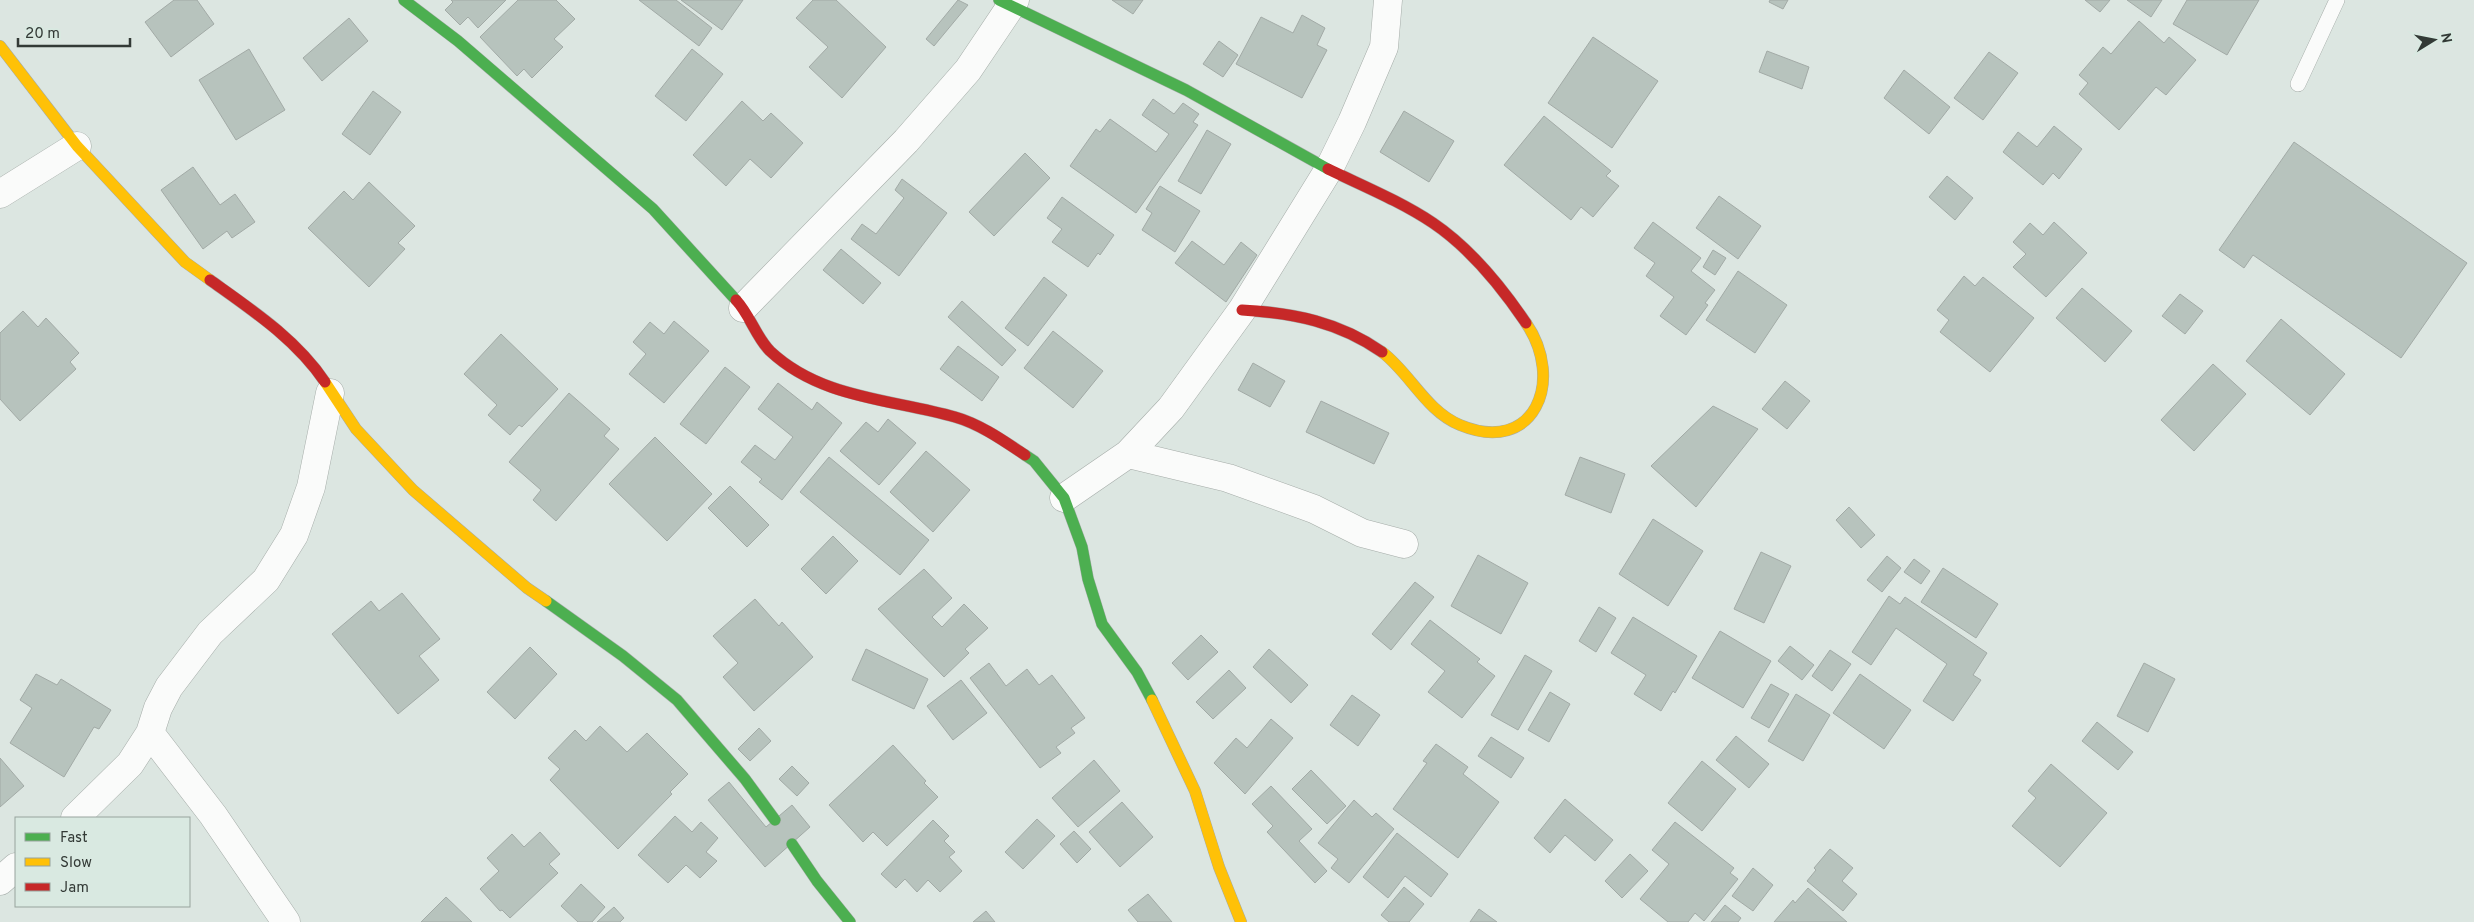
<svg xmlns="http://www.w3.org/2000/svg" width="2474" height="922" viewBox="0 0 2474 922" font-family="Overpass,sans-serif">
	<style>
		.building { fill: #b7c3bd; stroke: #a2aaa6 }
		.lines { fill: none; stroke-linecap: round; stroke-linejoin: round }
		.lane-casing { stroke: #a5aca8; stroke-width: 16 }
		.street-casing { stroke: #a5aca8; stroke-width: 29 }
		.fast-casing { stroke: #a5aca8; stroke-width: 12 }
		.slow-casing { stroke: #a5aca8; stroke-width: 12 }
		.jam-casing { stroke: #a5aca8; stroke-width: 12 }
		.lane { stroke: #fafbfa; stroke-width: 15 }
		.street { stroke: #fafbfa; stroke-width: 28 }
		.fast { stroke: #4caf50; stroke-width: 11 }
		.slow { stroke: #ffc107; stroke-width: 11 }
		.jam { stroke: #c62828; stroke-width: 11 }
	</style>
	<rect width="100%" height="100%" fill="#dce6e1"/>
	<path class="building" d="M174,0h23l17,24 -43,33 -26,-35z
		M451,0h55l-28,28 -10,-11 -8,8 -15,-15 8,-8z
		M518,0h38l19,19 -21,20 9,8 -31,31 -8,-9 -7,7 -37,-39z
		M639,0h37l36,28 -13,18z
		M681,0h62l-21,30z
		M813,0h23l50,47 -44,51 -33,-31 19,-20 -32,-29z
		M958,0l10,5 -34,41 -8,-7z
		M1112,0h31l-10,14z
		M1770,0h18l-5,9 -14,-7z
		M2085,0h25l-10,12z
		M2127,0h35l-11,17z
		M2187,0h72l-32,55 -54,-31z
		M1302,15l23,13 -8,17 10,5 -25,48 -66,-34 25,-47 32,16z
		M349,18l19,23 -46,40 -19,-23z
		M2139,21l25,22 5,-6 27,23 -30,35 -10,-8 -37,43 -40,-36 9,-11 -9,-8 24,-28 8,7z
		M1593,37l65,44 -46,67 -64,-45z
		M1219,41l19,14 -15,22 -20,-13z
		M249,49l36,61 -49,30 -37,-60z
		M692,49l31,25 -37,47 -31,-25z
		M1767,51l42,16 -7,22 -43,-17z
		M1989,52l29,21 -35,47 -29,-22z
		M1904,70l46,37 -21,27 -45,-36z
		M373,91l28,21 -31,43 -28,-21z
		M1153,99l21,15 9,-11 16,11 -6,8 5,3 -62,88 -66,-47 26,-37 4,3 10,-13 46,33 13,-18 -27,-19z
		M742,101l21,20 8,-8 32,30 -32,35 -21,-19 -24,27 -33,-31z
		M1404,111l50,30 -25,41 -49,-30z
		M1544,116l67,55 -5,5 13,10 -26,31 -12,-10 -10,13 -67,-55z
		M2054,126l28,23 -23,30 -6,-6 -10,12 -40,-33 15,-20 19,15z
		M1207,130l24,14 -30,50 -23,-13z
		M2294,142l173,121 -66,95 -148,-103 -9,13 -25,-18z
		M1025,153l25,25 -56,58 -25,-24z
		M193,167l27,38 15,-11 20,28 -23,16 -5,-7 -24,18 -42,-59z
		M1947,176l26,22 -18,22 -26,-23z
		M902,179l45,34 -48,63 -48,-37 11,-15 14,10 28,-36 -9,-8z
		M369,182l46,44 -17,17 7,6 -36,38 -61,-59 36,-37 9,9z
		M1160,186l40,25 -25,41 -33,-22 10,-17 -6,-4z
		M1719,196l42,30 -23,33 -42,-31z
		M1062,197l52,38 -14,20 -2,-2 -10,14 -36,-25 10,-13 -15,-11z
		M1653,222l48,36 -10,13 24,19 -10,13 3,2 -22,30 -26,-19 14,-19 -28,-21 9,-13 -21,-15z
		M2054,222l33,31 -41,44 -33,-30 13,-13 -13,-12 17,-19 13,12z
		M1192,241l32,24 17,-23 16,13 -31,47 -51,-39z
		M841,249l40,34 -18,21 -40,-34z
		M1713,250l13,8 -11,17 -12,-8z
		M1738,271l49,34 -32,48 -49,-33z
		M1964,276l11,10 8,-9 51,41 -44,54 -50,-40 9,-12 -12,-10z
		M1044,277l23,18 -39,51 -23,-18z
		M2082,288l50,43 -27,31 -49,-44z
		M2180,294l23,17 -18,23 -23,-18z
		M962,301l54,49 -14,16 -54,-49z
		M23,311l15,16 8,-9 33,35 -9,9 6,7 -56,52 -20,-22v-66z
		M2281,319l64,55 -35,41 -64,-54z
		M674,321l35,30 -45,52 -35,-29 17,-20 -13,-12 17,-20 14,12z
		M1053,331l50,40 -30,37 -49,-40z
		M501,334l57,55 -36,38 -3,-2 -9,10 -22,-20 9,-10 -33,-31z
		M958,346l41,31 -17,24 -42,-32z
		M1253,363l32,18 -15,26 -32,-17z
		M2213,364l33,30 -52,57 -33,-31z
		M725,367l25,20 -44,57 -26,-20z
		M1785,381l25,20 -23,28 -25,-20z
		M778,383l34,27 5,-8 25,21 -60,77 -23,-18 3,-3 -21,-17 14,-17 20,15 18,-23 -35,-28z
		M569,393l41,36 -6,7 15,13 -63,72 -23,-21 8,-10 -32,-28z
		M1321,401l68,32 -15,31 -68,-32z
		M1713,406l45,23 -62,78 -45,-41z
		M888,419l28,24 -37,42 -39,-34 26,-29 12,10z
		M655,437l57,57 -45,47 -58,-57z
		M926,451l44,39 -37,42 -43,-40z
		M829,457l100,83 -29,35 -100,-83z
		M1580,457l45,17 -14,39 -46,-18z
		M730,486l39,39 -22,22 -39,-39z
		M1849,507l26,28 -14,13 -25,-28z
		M1653,519l50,32 -35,55 -49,-32z
		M833,536l25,25 -32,33 -25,-25z
		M1761,552l30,14 -27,57 -30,-14z
		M1478,555l50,28 -27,51 -50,-28z
		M1887,556l14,12 -19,24 -15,-12z
		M1914,559l16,12 -9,13 -17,-12z
		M1943,568l55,36 -22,34 -55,-36z
		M924,569l28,29 -20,19 10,10 22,-23 24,24 -23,21 4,4 -25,24 -66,-68z
		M1415,582l19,15 -43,53 -19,-16z
		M402,593l38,46 -21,17 20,24 -41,34 -66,-80 39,-33 8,10z
		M1889,596l11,8 5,-7 82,56 -14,22 8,5 -28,41 -30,-20 24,-37 -51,-36 -25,37 -19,-13z
		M755,599l24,27 3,-4 31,35 -59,54 -31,-34 15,-14 -25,-27z
		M1599,607l17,11 -20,34 -17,-11z
		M1633,617l64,39 -22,37 -2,-2 -12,20 -27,-17 12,-19 -35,-22z
		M1430,620l50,39 -3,3 18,14 -33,42 -34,-26 17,-21 -34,-27z
		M1720,631l51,30 -28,47 -51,-30z
		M1201,635l17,17 -30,28 -16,-17z
		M1790,646l24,19 -12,15 -24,-19z
		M530,647l27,27 -42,45 -28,-27z
		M866,649l62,30 -14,30 -62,-29z
		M1269,649l39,36 -17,18 -38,-36z
		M1830,650l21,14 -19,27 -20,-15z
		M1525,655l27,16 -34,59 -27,-15z
		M989,663l17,23 21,-17 12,16 13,-10 33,43 -14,10 4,5 -19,14 5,6 -21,15 -70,-90z
		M2144,663l31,16 -27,53 -31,-16z
		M1229,670l17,18 -33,31 -17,-17z
		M36,674l21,11 4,-6 50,31 -12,19 -5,-2 -30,50 -54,-34 22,-35 -12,-8z
		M1860,674l51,36 -27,39 -51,-36z
		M961,680l26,33 -34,27 -26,-34z
		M1771,684l18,10 -20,34 -18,-10z
		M1550,692l20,12 -21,38 -21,-12z
		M1796,694l34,21 -27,46 -35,-20z
		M1352,695l28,20 -22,31 -28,-21z
		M1271,719l22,19 -48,56 -31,-31 22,-25 11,10z
		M2097,722l36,30 -15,18 -36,-29z
		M600,726l27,26 20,-19 41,41 -18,18 2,2 -54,55 -68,-69 10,-11 -12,-11 27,-28 11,11z
		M759,728l12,13 -21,20 -12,-12z
		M1736,736l33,28 -20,24 -33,-28z
		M1491,737l33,21 -13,20 -33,-22z
		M1436,744l32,23 -5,7 36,28 -41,56 -65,-49 34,-46 -4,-2z
		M893,745l33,36 -2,2 14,14 -51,49 -14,-14 -10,10 -34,-37z
		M0,758l24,28 -24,21z
		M1094,760l26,31 -42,36 -26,-29z
		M1702,761l34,28 -34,42 -34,-28z
		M2051,764l56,49 -47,54 -48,-41 24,-28 -8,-7z
		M792,766l17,17 -12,13 -18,-17z
		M1311,770l35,36 -19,18 -35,-35z
		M729,782l37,45 26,-22 18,22 -45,40 -57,-67z
		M1271,786l41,43 -13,12 28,30 -12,12 -48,-51 6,-6 -21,-22z
		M1565,799l48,41 -18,21 -30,-26 -15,18 -16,-15z
		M1354,800l18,17 4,-4 18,16 -45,54 -18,-15 7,-9 -20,-16z
		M1122,802l31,35 -33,30 -31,-35z
		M675,816l17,16 9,-10 17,16 -12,14 11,9 -17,17 -14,-13 -18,18 -30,-28z
		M1037,819l18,17 -32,33 -18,-17z
		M933,820l16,16 -5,5 11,11 -6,5 13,14 -22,21 -12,-12 -11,12 -12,-13 -9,9 -15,-14z
		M1675,822l59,46 -4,5 8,6 -34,42 -9,-8 -7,9h-20l-28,-23 29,-35 -17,-14z
		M1074,831l17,18 -14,14 -17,-19z
		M540,832l20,22 -11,10 9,9 -48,45 -8,-8 -2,1 -20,-22 19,-18 -12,-13 25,-24 12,13z
		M1397,833l51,41 -17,23 -26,-21 -17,22 -25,-21z
		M1830,849l23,19 -11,13 15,13 -14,17 -36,-30 9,-11 -2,-2z
		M1630,854l18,17 -26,27 -17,-17z
		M1753,868l20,17 -20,26 -21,-15z
		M581,884l24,23 -13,15h-14l-17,-16z
		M1404,887l20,17 -15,18h-20l-8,-7z
		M1808,888l39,34h-73l19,-22 2,3z
		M1148,894l24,28h-34l-10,-12z
		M446,897l26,25h-51z
		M1725,905l16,13 -3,4h-27z
		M614,907l10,11 -4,4h-23z
		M1479,909l18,13h-27z
		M986,911l9,11h-22z"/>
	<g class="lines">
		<g class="lane-casing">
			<path id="lane" d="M2298,84l39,-84"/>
		</g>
		<g class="street-casing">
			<path id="street" d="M0,194l77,-48
				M743,308l163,-167 62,-71 47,-70
				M1128,454l100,24 86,31 48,24 42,11
				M1064,498l64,-44 43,-46 71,-98 87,-141 23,-47 32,-75 4,-47
				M150,733l63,82 73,107
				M75,818l55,-54 20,-31 8,-25 11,-21 41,-54 56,-53 28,-45 17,-48 19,-94
				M0,881l16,-14"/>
		</g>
		<g class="fast-casing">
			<path id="fast" d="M404,0l54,41 195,168 83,91
				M999,0l187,90 142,79
				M1025,455l9,6 30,37 18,49 6,32 14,45 35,48 15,28
				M546,601l77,55 54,44 68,79 30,41
				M792,844l25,37 33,41"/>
		</g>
		<g class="slow-casing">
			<path id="slow" d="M0,46l77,100 108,116 25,18
				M1382,352c28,21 44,59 78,73 75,31 105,-45 66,-102
				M325,382l31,47 57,61 114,98 19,13
				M1152,700l43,91 24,76 22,55"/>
		</g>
		<g class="jam-casing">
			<path id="jam" d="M1328,169c35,17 72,32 105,54 37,25 68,63 93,100
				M210,280c42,30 86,59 115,102
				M736,300c14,15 20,37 34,51 51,48 122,48 185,66 25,7 49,24 70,38
				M1242,310c52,3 97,12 140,42"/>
		</g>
		<use href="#lane" class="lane"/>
		<use href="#street" class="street"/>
		<use href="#fast" class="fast"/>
		<use href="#slow" class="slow"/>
		<use href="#jam" class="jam"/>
	</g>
	<rect x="15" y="817" width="175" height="90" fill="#d9e9e1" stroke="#97a39d"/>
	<rect x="25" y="833" width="25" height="8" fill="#4caf50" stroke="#97a39d"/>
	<text x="60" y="842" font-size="15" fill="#333a36">Fast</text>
	<rect x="25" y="858" width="25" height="8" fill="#ffc107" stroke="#97a39d"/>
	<text x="60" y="867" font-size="15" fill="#333a36">Slow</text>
	<rect x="25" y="883" width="25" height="8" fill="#c62828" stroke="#97a39d"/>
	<text x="60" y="892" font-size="15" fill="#333a36">Jam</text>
	<g transform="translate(2434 40) rotate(80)" stroke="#d9e9e1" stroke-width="4" paint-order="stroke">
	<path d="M0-4L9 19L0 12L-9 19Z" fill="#333a36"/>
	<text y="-8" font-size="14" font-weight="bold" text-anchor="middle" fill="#333a36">N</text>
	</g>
	<path d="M18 38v8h112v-8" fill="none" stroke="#333a36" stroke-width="2.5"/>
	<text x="25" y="38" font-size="15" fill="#333a36" stroke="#d9e9e1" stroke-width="4" paint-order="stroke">20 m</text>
</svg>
